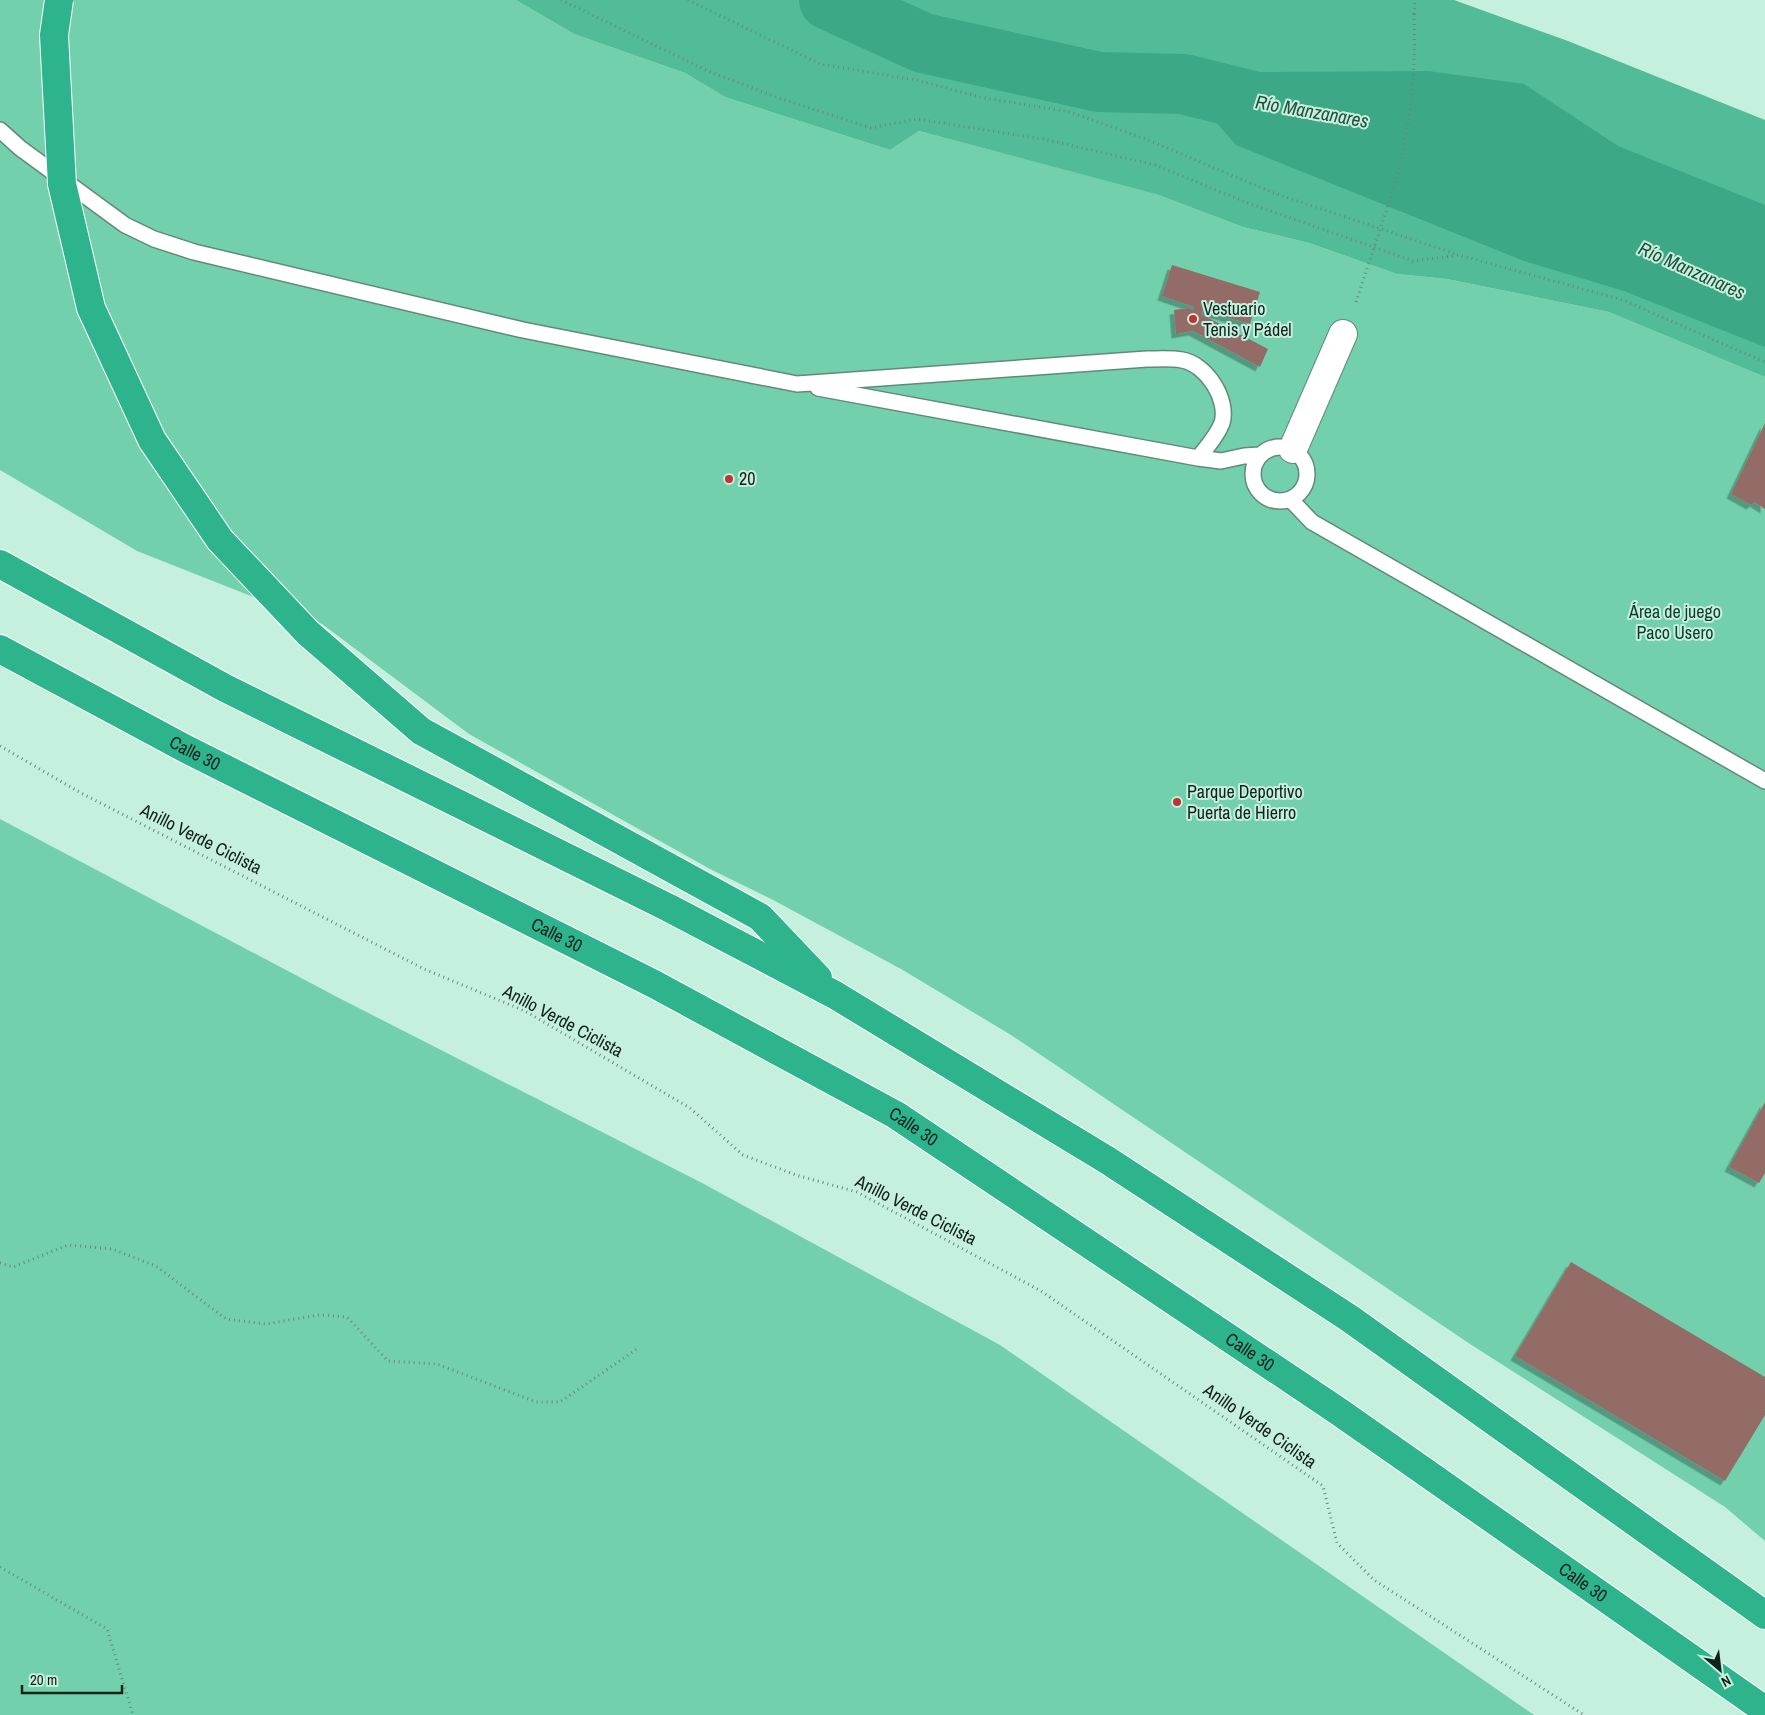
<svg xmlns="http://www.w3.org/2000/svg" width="1765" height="1715" viewBox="0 0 1765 1715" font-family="'Archivo Narrow',sans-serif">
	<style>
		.green { fill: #72d0ad }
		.forest { fill: #52bb97 }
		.water { fill: #3da885 }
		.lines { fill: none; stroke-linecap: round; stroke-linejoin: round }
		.river { stroke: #3da885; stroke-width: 60 }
		.building { fill: #936c68; filter: url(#shadow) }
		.lane-casing { stroke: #62897a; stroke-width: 18 }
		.street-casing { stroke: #62897a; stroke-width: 30 }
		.highway-casing { stroke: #fff; stroke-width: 30 }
		.path { stroke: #6b887c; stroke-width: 3; stroke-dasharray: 1 4; stroke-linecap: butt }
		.lane { stroke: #fff; stroke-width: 15 }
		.street { stroke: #fff; stroke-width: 28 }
		.highway { stroke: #2eb48c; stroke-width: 28 }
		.highway-bridge-casing { stroke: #fff; stroke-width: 30; stroke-linecap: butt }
		.path-bridge { stroke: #6b887c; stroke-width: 3; stroke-dasharray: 1 4; stroke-linecap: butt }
		.highway-bridge { stroke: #2eb48c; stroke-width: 28 }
		.poi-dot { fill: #c13232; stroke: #c6f0de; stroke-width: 2 }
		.labels { text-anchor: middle; stroke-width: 4; stroke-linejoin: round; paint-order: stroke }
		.poi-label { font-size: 18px; fill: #11211b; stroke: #c6f0de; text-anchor: start }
		.park-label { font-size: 18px; fill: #0d3c2d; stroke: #c6f0de }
		.street-label { font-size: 18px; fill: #11211b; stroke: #c6f0de }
		.water-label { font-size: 19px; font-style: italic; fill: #224e3f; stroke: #c6f0de }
	</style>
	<defs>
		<filter id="shadow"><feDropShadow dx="-4.5" dy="4.5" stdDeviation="0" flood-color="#0004"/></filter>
	</defs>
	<rect width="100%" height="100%" fill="#c6f0de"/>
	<path class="green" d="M0,0h516l58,34 111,39 40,24 165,53 29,-19 232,61 92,35 66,16 88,31 50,5 162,33 156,65v1164l-40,-34 -255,-163 -459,-309 -110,-66 -126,-68 -65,-32 -241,-135 -147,-110 -185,-73 -137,-81z
		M0,819l339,179 365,186 296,161 534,370h-1534z"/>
	<path class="forest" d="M516,0h938l114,41 197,79v257l-156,-65 -162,-33 -50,-5 -88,-31 -66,-16 -87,-33 -237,-63 -29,19 -165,-53 -40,-24 -111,-39z"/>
	<path class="water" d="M1428,71l96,13 94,62 147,59v142l-141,-56 -100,-30 -288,-116 -53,-61 81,-12z"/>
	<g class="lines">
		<path class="river" d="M829,0l94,43 176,39 84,2 81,20"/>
	</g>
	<path class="building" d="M1172,265l88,27 -10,32 -48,-14 -1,4 67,35 -8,18 -67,-36 -17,3 -2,-24 14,-2 5,2 1,-3 -32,-11z
		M1765,423v86l-11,-7 -3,3 -20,-11z
		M1765,1102v71l-6,10 -30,-16z
		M1571,1262l194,115v38l-40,66 -210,-125z"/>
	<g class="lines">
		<g class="lane-casing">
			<path id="lane" d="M0,130l20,18 105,77 29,14 40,13 329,78 274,54 350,-25c11,0 24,-1 35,1 24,4 47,39 40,63 -5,13 -15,24 -24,35l23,3 23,-5 16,-1
				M818,388l380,70
				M1253 474a27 27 0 1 1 54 0a27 27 0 1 1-54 0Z
				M1291,500l21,22 453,259"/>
		</g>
		<g class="street-casing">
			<path id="street" d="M1293,449l50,-115"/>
		</g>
		<g class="highway-casing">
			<g id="highway">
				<path d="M0,564l225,124 444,220 166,87 272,165 242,158 416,297"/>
				<path d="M308,633l113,98 339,186 58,61"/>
				<path id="s1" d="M0,649l186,100 468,235 242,131 442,296 427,299"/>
			</g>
		</g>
		<path class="path" d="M561,0l147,71 71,27 92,30 46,-9 131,21 107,25 93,38 165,58 46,-6 164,45 142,62
			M688,0l132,64 96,16 64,17 90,15 78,28 126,53 182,61
			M1414,14l1,-14
			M0,746l81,47 343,176 101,42 165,97 53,47 53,20 61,17 184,99 282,195 14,57 37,37 210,135
			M0,1263l13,4 55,-22 44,4 44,17 70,53 40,5 53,-9 28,2 41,44 49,3 99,38h24l77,-53
			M0,1567l107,62 26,86"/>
		<use href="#lane" class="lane"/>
		<use href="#street" class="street"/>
		<use href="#highway" class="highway"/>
		<g class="highway-bridge-casing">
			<path id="highway-bridge" d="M59,0l-5,35 8,149 29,124 61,132 68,100 88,93"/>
		</g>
		<path class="path-bridge" d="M1356,302c18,-57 41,-114 51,-173 7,-38 8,-76 7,-115"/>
		<use href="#highway-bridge" class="highway-bridge"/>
	</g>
	<g class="poi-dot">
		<circle cx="1193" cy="319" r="5"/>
		<circle cx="729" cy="479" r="5"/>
		<circle cx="1177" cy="802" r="5"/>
	</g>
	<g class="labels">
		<g class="poi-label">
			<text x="1203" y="315">Vestuario<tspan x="1203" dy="21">Tenis y Pádel</tspan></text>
			<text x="739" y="485">20</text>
			<text x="1187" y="798">Parque Deportivo<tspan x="1187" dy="21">Puerta de Hierro</tspan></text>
		</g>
		<g class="park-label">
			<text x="1675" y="618">Área de juego<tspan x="1675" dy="21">Paco Usero</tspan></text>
		</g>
		<g class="street-label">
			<text dy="6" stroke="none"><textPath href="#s1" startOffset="221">Calle 30</textPath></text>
			<text transform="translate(201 839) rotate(27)" y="6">Anillo Verde Ciclista</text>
			<text dy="6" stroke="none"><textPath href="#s1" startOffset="626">Calle 30</textPath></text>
			<text transform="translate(563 1021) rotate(28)" y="6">Anillo Verde Ciclista</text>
			<text dy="6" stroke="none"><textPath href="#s1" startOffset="1031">Calle 30</textPath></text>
			<text transform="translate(916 1210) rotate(27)" y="6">Anillo Verde Ciclista</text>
			<text dy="6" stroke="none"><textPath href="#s1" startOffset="1436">Calle 30</textPath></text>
			<text transform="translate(1260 1426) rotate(35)" y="6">Anillo Verde Ciclista</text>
			<text dy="6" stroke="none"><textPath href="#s1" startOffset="1841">Calle 30</textPath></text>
		</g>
		<g class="water-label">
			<text transform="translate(1312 111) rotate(10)" y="7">Río Manzanares</text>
			<text transform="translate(1692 270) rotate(24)" y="7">Río Manzanares</text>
		</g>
	</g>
	<g transform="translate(1720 1670) rotate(152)" stroke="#c6f0de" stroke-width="4" paint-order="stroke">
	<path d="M0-4L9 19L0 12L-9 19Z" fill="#11211b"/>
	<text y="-8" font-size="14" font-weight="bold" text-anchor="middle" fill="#11211b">N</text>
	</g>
	<path d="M22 1685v8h100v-8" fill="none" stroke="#11211b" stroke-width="2.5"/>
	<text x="30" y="1685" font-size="15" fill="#11211b" stroke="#c6f0de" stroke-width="4" paint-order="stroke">20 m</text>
</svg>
